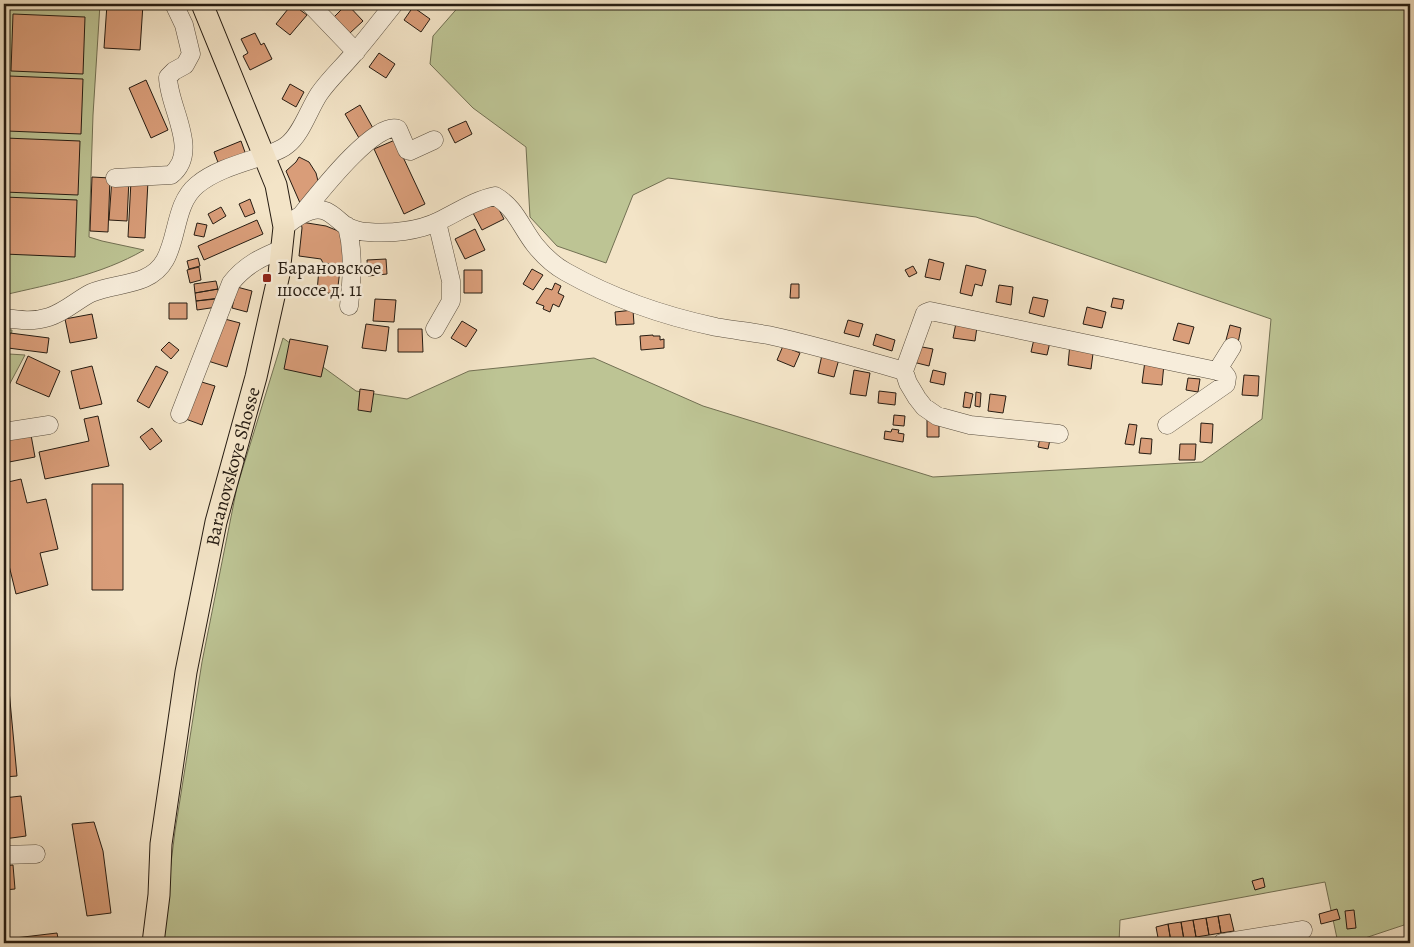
<svg xmlns="http://www.w3.org/2000/svg" width="1414" height="947" viewBox="0 0 1414 947" font-family="Alegreya,serif">
	<style>
		.green { fill: #bdc494; stroke: #727053 }
		.building { fill: #d99d79; stroke: #261c12 }
		.lines { fill: none; stroke-linecap: round; stroke-linejoin: round }
		.minor-casing { stroke: #594e3f; stroke-width: 19 }
		.major-casing { stroke: #261c12; stroke-width: 23 }
		.minor { stroke: #f7eddb; stroke-width: 18 }
		.major { stroke: #f3e4c7; stroke-width: 21 }
		.poi-dot { fill: #8f2418; stroke: #f7eddb; stroke-width: 2 }
		.labels { text-anchor: middle; stroke-width: 5; stroke-linejoin: round; paint-order: stroke }
		.poi-label { font-size: 19px; fill: #261c12; stroke: #f7eddb; text-anchor: start }
		.street-label { font-size: 19px; fill: #261c12; stroke: #f7eddb }
	</style>
	<rect width="100%" height="100%" fill="#f3e4c7"/>
	<filter id="stains"><feTurbulence type="fractalNoise" baseFrequency=".004" numOctaves="4"/><feColorMatrix values="0 0 0 0 .2 0 0 0 0 .09 0 0 0 0 .02 0 0 0 .5 -.17"/></filter>
	<radialGradient id="worn" r=".72"><stop offset=".6" stop-color="#630" stop-opacity="0"/><stop offset="1" stop-color="#630" stop-opacity=".3"/></radialGradient>
	<path class="green" d="M4,4h96l-7,111 -4,122 13,4 42,9c-43,25 -93,34 -140,45z
		M461,4h949v919l-60,20h-12l-13,-61 -205,38 -1,23h-958l14,-112 27,-169 35,-175 46,-149 73,53 51,8 62,-28 125,-13 109,48 230,71 269,-15 60,-43 9,-100 -295,-102 -308,-39 -35,17 -27,68 -49,-17 -27,-29 -4,-70 -53,-39 -43,-44 3,-28z
		M4,330h8l-3,24 16,1 -18,34 -3,-3z"/>
	<path class="building" d="M15,4h71l-1,4 -70,-2z
		M107,4h36l-3,46 -36,-2z
		M292,4l15,11 -17,20 -14,-11z
		M347,4l16,17 -13,12 -16,-16z
		M413,7l17,12 -9,13 -17,-12z
		M13,14l72,3 -2,57 -72,-3z
		M255,33l6,12 3,-2 8,16 -22,11 -7,-14 5,-3 -7,-14z
		M379,53l16,11 -9,14 -17,-11z
		M9,76l74,3 -2,55 -74,-3z
		M146,80l22,50 -17,8 -22,-50z
		M290,84l14,8 -8,15 -14,-8z
		M360,105l14,25 -15,8 -14,-24z
		M466,121l6,13 -17,9 -7,-14z
		M5,138l75,3 -2,54 -74,-3z
		M395,140l30,64 -21,10 -30,-65z
		M241,141l5,14 -27,10 -5,-13z
		M299,157l10,5 7,11 3,12 -19,18 -14,-32 10,-9z
		M92,177l18,1 -2,54 -18,-1z
		M112,178l17,1 -2,42 -18,-1z
		M131,181h17l-3,57 -17,-1z
		M4,197l73,3 -2,57 -71,-3z
		M250,199l5,14 -10,4 -6,-13z
		M495,202l9,17 -22,11 -9,-17z
		M221,207l5,9 -13,8 -5,-10z
		M257,220l6,14 -59,26 -6,-14z
		M301,222l25,4 22,9 -4,30 -21,-2 -2,-4 -22,-3 3,-28z
		M197,223l10,2 -3,12 -10,-2z
		M475,229l10,21 -20,9 -10,-20z
		M198,258l2,8 -11,3 -2,-8z
		M386,259l1,15 -19,2 -1,-16z
		M929,259l15,4 -4,17 -15,-3z
		M966,265l20,5 -4,16 -7,-2 -3,12 -12,-3z
		M913,266l4,7 -8,4 -4,-7z
		M199,267l2,13 -11,3 -3,-13z
		M319,268l21,2 -3,24 -20,-2z
		M532,269l11,6 -10,15 -10,-6z
		M464,270h18v23h-18z
		M216,281l2,8 -23,4 -1,-9z
		M555,283l6,3 -3,7 6,3 -5,11 -6,-3 -3,8 -7,-3 1,-3 -8,-3 10,-15 6,2z
		M791,284h8v14h-9z
		M999,285l14,2 -2,18 -15,-3z
		M237,287l15,4 -5,21 -15,-4z
		M218,289l1,9 -23,3 -1,-8z
		M1033,297l15,3 -4,17 -15,-4z
		M1113,298l11,2 -2,9 -11,-2z
		M216,299l1,8 -20,3 -1,-9z
		M375,299l21,1 -2,22 -21,-1z
		M169,303h18v16h-18z
		M1087,307l19,5 -4,16 -19,-4z
		M633,310l1,14 -18,1 -1,-13z
		M92,314l5,24 -27,5 -5,-24z
		M221,318l19,5 -13,44 -19,-6z
		M848,320l15,4 -4,13 -15,-4z
		M462,321l15,9 -11,17 -15,-9z
		M956,323l21,4 -2,14 -22,-3z
		M1178,323l16,4 -5,17 -16,-4z
		M366,324l23,3 -3,24 -24,-3z
		M1230,325l11,3 -3,15 -12,-3z
		M398,329h24l1,23h-25z
		M10,333l39,5 -2,15 -39,-5z
		M876,334l19,6 -3,11 -19,-6z
		M653,335v1h7v4l4,-1v9l-23,2 -1,-14z
		M290,339l38,7 -7,31 -37,-8z
		M1034,339l16,3 -3,13 -16,-3z
		M169,342l10,8 -8,9 -10,-9z
		M1070,343l24,3 -3,23 -23,-4z
		M783,346l17,7 -6,14 -17,-7z
		M917,346l16,3 -4,17 -16,-4z
		M822,355l17,4 -5,18 -16,-4z
		M28,356l32,15 -11,26 -33,-14z
		M1145,361l19,3 -2,21 -20,-2z
		M92,366l10,38 -22,5 -9,-38z
		M156,366l12,6 -19,36 -12,-7z
		M854,370l16,3 -4,23 -16,-2z
		M933,370l13,3 -2,12 -14,-3z
		M1244,375l15,1 -1,20 -16,-1z
		M1188,378l12,1 -2,13 -12,-2z
		M195,380l20,6 -13,39 -19,-7z
		M360,389l14,2 -3,21 -13,-2z
		M879,391l17,2 -1,12 -17,-2z
		M965,392l8,2 -3,14 -7,-1z
		M976,392l5,1 -1,14 -5,-1z
		M990,394l16,2 -3,17 -15,-2z
		M894,415l11,1 -1,10 -11,-1z
		M98,416l11,50 -64,13 -6,-27 50,-11 -5,-22z
		M927,417h12v20h-12z
		M1201,423l12,1 -1,19 -12,-1z
		M1129,424l8,1 -3,20 -9,-1z
		M152,428l10,13 -12,9 -10,-13z
		M892,429l7,1 -1,3 6,1 -1,8 -19,-3 1,-8 6,1z
		M31,435l4,22 -31,6v-23z
		M1040,438l10,2 -2,9 -10,-2z
		M1141,438l11,1 -1,15 -12,-1z
		M1180,444h16l-1,16h-16z
		M21,479l6,24 19,-4 12,50 -18,4 8,32 -32,9 -12,-49v-62z
		M92,484h31v106h-31z
		M4,647h1l12,129 -13,1z
		M21,796l5,40 -22,3v-41z
		M94,822l9,29 8,62 -24,3 -15,-92z
		M13,865l2,24 -11,1v-24z
		M1263,878l2,9 -10,3 -3,-9z
		M1337,909l3,10 -19,5 -2,-10z
		M1354,910l2,18 -9,1 -2,-18z
		M1230,914l4,17 -13,2 -3,-17z
		M1218,916l3,17 -12,2 -3,-17z
		M1206,918l3,17 -13,2 -3,-17z
		M1193,920l3,17 -12,3 -3,-18z
		M1181,922l3,18 -13,2 -3,-18z
		M1168,924l3,18 -12,1 -3,-16z
		M57,933l2,10h-43l-1,-5z
		M1135,938l18,3 -1,2h-18z"/>
	<g class="lines">
		<g class="minor-casing">
			<path id="minor" d="M310,4l46,48
				M115,178l56,-3c30,-24 -3,-68 -3,-98l6,-6 11,-6 6,-11 -7,-29 -10,-21
				M302,214c14,-17 73,-94 96,-85l9,21 3,1 24,-11
				M347,226c7,27 5,53 2,80
				M284,227c8,-6 16,-13 26,-16 16,-6 25,7 36,15 6,3 16,6 22,6 22,2 51,-1 71,-11 19,-9 36,-21 56,-25 20,11 26,31 40,49 8,10 20,21 31,27 46,26 98,44 150,55 17,3 35,5 52,8 46,10 91,23 136,36
				M4,318c15,2 30,4 45,-1 16,-5 28,-17 42,-24 25,-11 59,-6 74,-33 13,-23 10,-57 32,-75 18,-15 45,-22 66,-29 8,-3 17,-5 24,-11 14,-10 22,-36 32,-51 11,-16 25,-28 37,-43 13,-15 25,-31 38,-47
				M435,329l16,-28v-20l-14,-59
				M180,414l51,-131c14,-18 31,-26 51,-34
				M1167,425l59,-41 1,-7 -3,-4 -7,-2 15,-24
				M4,432l45,-7
				M1059,434l-89,-9 -33,-9 -13,-9 -7,-9 -9,-15 -4,-12 21,-58 5,-2 287,60
				M4,855l32,-1
				M1222,943l81,-13"/>
		</g>
		<g class="major-casing">
			<g id="major">
				<path id="s1" d="M153,943l6,-48 2,-51 25,-172 30,-150 40,-145 23,-103 5,-47 -8,-42 -74,-181"/>
			</g>
		</g>
		<use href="#minor" class="minor"/>
		<use href="#major" class="major"/>
	</g>
	<rect class="poi-dot" x="262" y="273" width="10" height="10" rx="2.5"/>
	<g class="labels">
		<g class="poi-label">
			<text x="277" y="274">Барановское<tspan x="277" dy="22">шоссе д. 11</tspan></text>
		</g>
		<g class="street-label">
			<text dy="7" stroke="none"><textPath href="#s1" startOffset="484">Baranovskoye Shosse</textPath></text>
		</g>
	</g>
	<rect width="1414" height="947" fill="none" stroke="#f3e4c7" stroke-width="20"/>
	<rect x="5" y="5" width="1404" height="937" fill="none" stroke="#261c12" stroke-width="2.5"/>
	<rect x="10" y="10" width="1394" height="927" fill="none" stroke="#261c12"/>
	<rect width="100%" height="100%" filter="url(#stains)"/>
	<rect width="100%" height="100%" fill="url(#worn)"/>
</svg>
